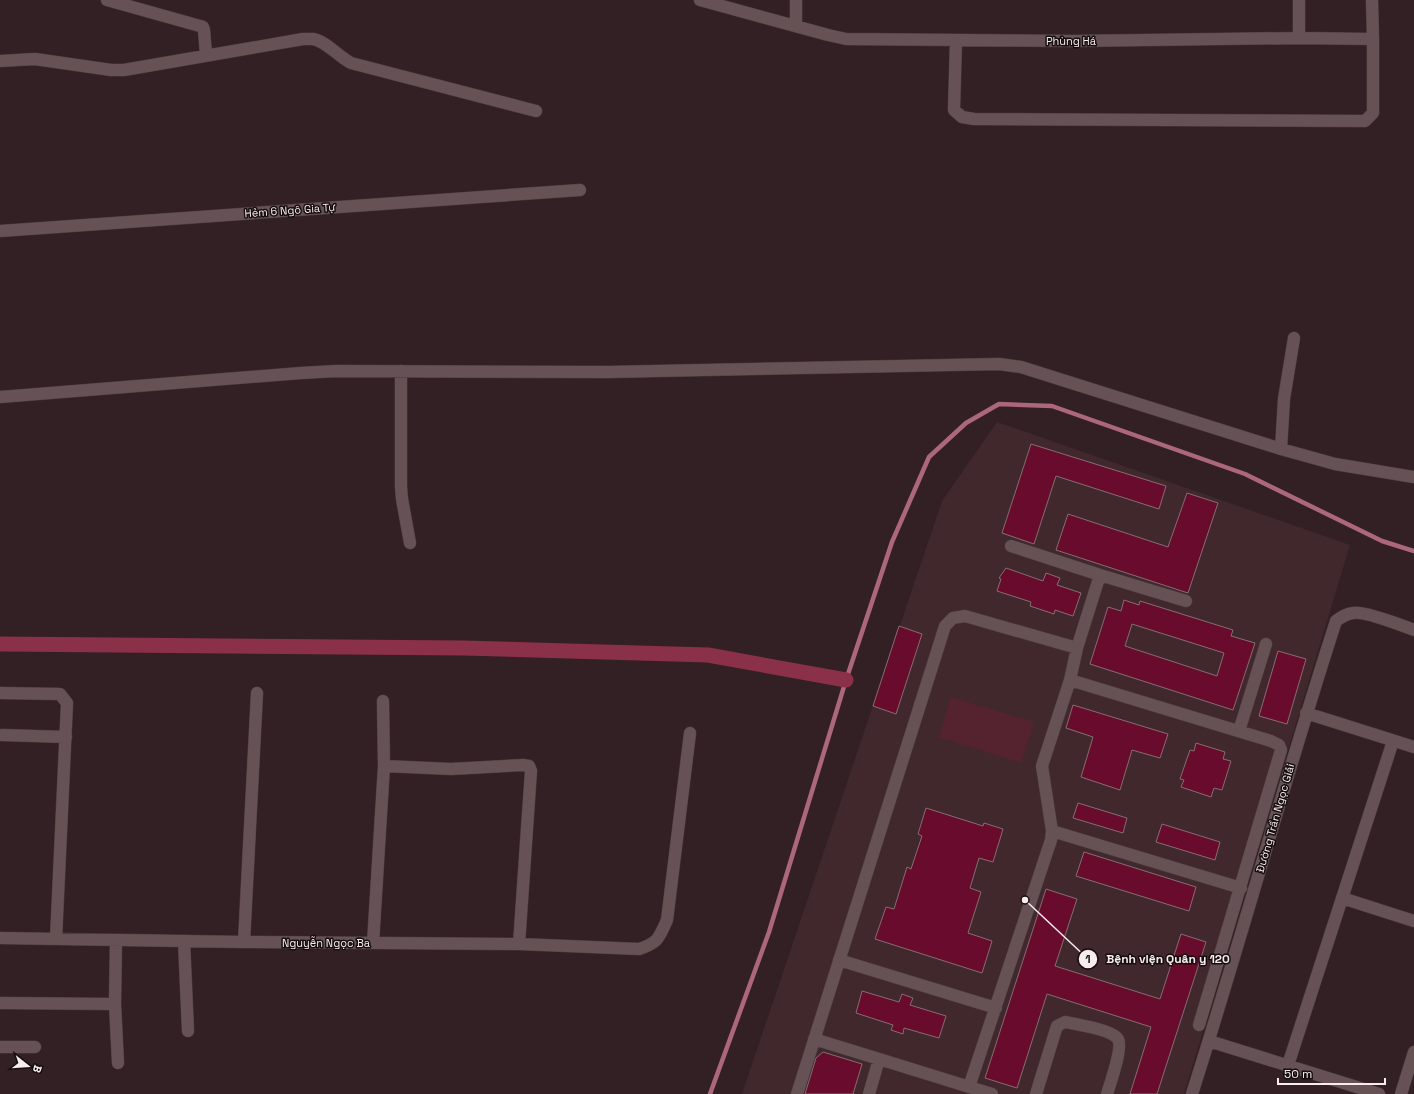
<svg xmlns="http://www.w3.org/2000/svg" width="1414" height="1094" viewBox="0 0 1414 1094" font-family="'Space Grotesk',sans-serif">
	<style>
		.built { fill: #41282d }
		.green { fill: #55232f }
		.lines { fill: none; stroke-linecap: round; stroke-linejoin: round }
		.stream { stroke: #ac687a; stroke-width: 4.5 }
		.canal { stroke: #8b3049; stroke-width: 15 }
		.building { fill: #680b2d; stroke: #846e72; fill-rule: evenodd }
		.minor-casing { stroke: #4a3c3e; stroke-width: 13 }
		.minor { stroke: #665155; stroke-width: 12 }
		.labels { text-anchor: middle; stroke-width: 3; stroke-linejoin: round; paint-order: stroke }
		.street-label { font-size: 11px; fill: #f8ecee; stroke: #150d0e }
		.leader { fill: none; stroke: #f8ecee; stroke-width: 1.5 }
		.callout-dot { fill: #f8ecee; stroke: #150d0e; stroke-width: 1.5 }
		.mark-label { font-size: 12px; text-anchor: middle; font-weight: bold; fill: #111 }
		.callout-label { font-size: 12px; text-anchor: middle; font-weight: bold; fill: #f8ecee; stroke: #150d0e; stroke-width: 3; stroke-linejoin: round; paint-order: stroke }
	</style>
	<rect width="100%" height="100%" fill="#322024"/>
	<path class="built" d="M997,422l353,123 -166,549h-442l200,-593z"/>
	<path class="green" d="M951,697l83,25 -13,41 -82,-26z"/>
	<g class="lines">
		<path class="stream" d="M710,1094l59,-162 77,-252 46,-138 37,-85 37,-34 33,-19 53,2 193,68 137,67 32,10"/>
		<path class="canal" d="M0,644l464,4 244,7 138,25"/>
	</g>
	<path class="building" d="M1031,444l135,42 -7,23 -103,-33 -22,68 -32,-11z
		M1187,493l31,10 -30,90 -132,-43 12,-36 100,33z
		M1006,568l37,13 3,-8 14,5 -3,7 24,8 -8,23 -18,-6 -1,4 -24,-8 1,-4 -34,-11 4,-12 -2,-1z
		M1124,600l15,5 1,-4 93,29 -2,6 24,7 -22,67 -143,-46 18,-57 13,4zM1132,624l92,29 -7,23 -92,-30z
		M899,626l23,8 -26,80 -23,-8z
		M1278,651l28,8 -19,65 -28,-8z
		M1073,705l95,29 -8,24 -28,-8 -12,40 -39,-13 12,-40 -27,-9z
		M1196,743l29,9 -2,7 8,2 -9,29 -8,-2 -3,9 -30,-10 3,-7 -4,-1 10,-29 4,1z
		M1078,803l49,15 -4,15 -50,-15z
		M926,808l57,18 1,-3 19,6 -10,33 -14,-4 -9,30 11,4 -13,41 24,8 -10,32 -107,-34 11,-32 8,2 13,-42 4,2 11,-33 -4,-2z
		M1162,824l58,18 -5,18 -59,-18z
		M1084,852l112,35 -7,24 -113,-35z
		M1046,889l31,10 -22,67 105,33 21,-65 25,8 -49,152h-27l21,-67 -104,-33 -30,94 -32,-10z
		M862,991l37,11 3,-8 11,4 -3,7 36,11 -7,22 -35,-10 -1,6 -12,-4 2,-5 -37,-12z
		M823,1052l39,12 -9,30h-48l11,-36z"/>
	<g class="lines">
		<g class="minor-casing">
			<path id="minor" d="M107,0l93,26 3,1 1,3 2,25
				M700,0l128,35 18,4 228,2 225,-3 74,1v74l-8,8 -391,-2 -12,-2 -8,-7 2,-70
				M796,0v26
				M1299,0v38
				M1372,0l1,39
				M0,61l35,-2 76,11h13l179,-31c3,0 7,0 10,0 13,2 26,18 38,24l185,48
				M0,231l580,-41
				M401,371v116l1,12 8,44
				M0,397l301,-24 35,-2 272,1 391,-8 22,3 260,82 54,15 79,13
				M1281,449l3,-50 10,-61
				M1100,575l86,26
				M1070,680l201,61 8,4 2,5 -82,275
				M0,693l60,1 7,9 -11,236
				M1306,713l108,34
				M1239,731l27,-87
				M2,735l64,2
				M384,766l67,3 72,-4 6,1 2,5 -12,173
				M1052,831l189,57
				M1342,898l72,23
				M0,938l244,4 275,2 120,5c19,-6 20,-11 28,-29l23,-187
				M116,940l-1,64 3,59
				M184,941l4,90
				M244,942l13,-249
				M373,943l11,-177 -1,-65
				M839,960l157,48
				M0,1003l115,1
				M814,1039l65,20
				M1209,1041l170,53
				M0,1047h35
				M1288,1065l105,-324
				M969,1087l82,-247 1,-9 -10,-65 28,-86 7,-32 23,-73 -89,-29
				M797,1094l148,-468 8,-8 12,-2 112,32
				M869,1094l10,-35 113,35
				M1036,1094l21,-68 8,-4c11,2 47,8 53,17 5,9 -8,45 -11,55
				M1192,1094c50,-157 93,-316 144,-473 5,-4 10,-7 17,-8 11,-2 48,12 61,17
				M1401,1094l13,-42"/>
		</g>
		<use href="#minor" class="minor"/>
	</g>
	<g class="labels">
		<g class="street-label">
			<text x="1071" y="45">Phùng Há</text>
			<text transform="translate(290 210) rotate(-4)" y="4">Hẻm 6 Ngô Gia Tự</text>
			<text transform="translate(1275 818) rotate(-74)" y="4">Đường Trần Ngọc Giải</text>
			<text x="326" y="947">Nguyễn Ngọc Ba</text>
		</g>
	</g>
	<path class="leader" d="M1025 900L1088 959"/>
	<g class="callout-dot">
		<circle cx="1025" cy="900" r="4"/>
		<circle cx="1088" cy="959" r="10"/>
	</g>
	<g class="mark-label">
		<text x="1088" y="963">1</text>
	</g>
	<g class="callout-label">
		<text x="1168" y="963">Bệnh viện Quân y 120</text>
	</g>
	<g transform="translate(28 1066) rotate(107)" stroke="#150d0e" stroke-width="3" paint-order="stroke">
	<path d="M0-3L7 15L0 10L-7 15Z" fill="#f8ecee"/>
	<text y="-6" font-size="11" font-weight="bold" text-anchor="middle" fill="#f8ecee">B</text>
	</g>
	<path d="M1278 1078v6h107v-6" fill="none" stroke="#f8ecee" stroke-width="2"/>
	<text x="1284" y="1078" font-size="12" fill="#f8ecee" stroke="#150d0e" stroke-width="3" paint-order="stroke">50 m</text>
</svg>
